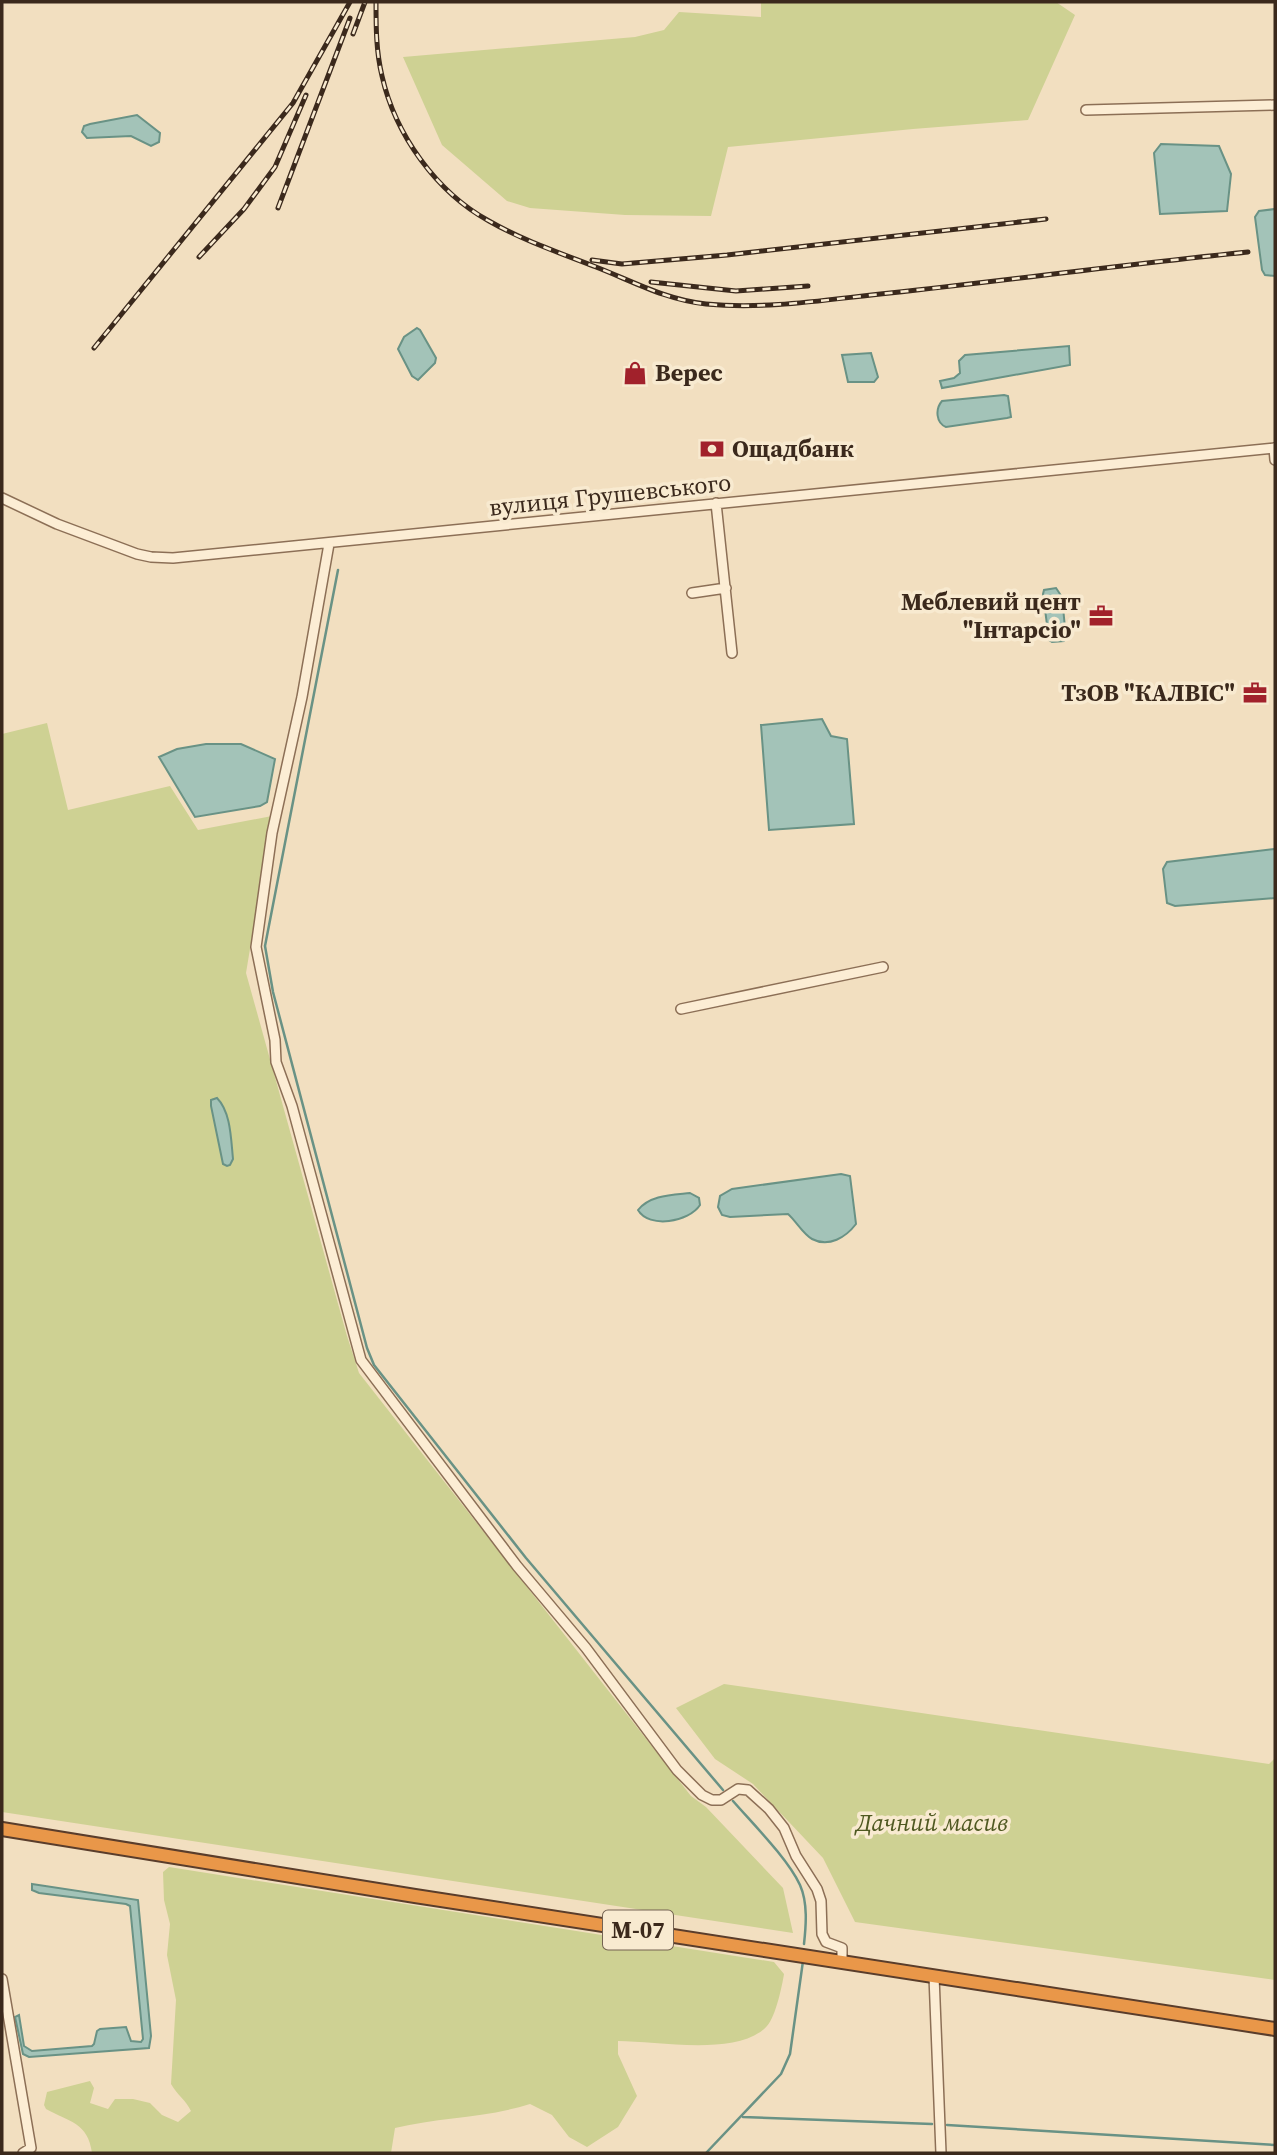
<svg xmlns="http://www.w3.org/2000/svg" width="1277" height="2155" viewBox="0 0 1277 2155" font-family="'Source Serif 4',serif">
	<style>
		.green { fill: #ced193 }
		.water { fill: #a3c3b8; stroke: #699285; stroke-width: 2 }
		.lines { fill: none; stroke-linecap: round; stroke-linejoin: round }
		.stream { stroke: #699285; stroke-width: 2.5 }
		.minor-casing { stroke: #8c6f56; stroke-width: 12 }
		.highway-casing { stroke: #5a3d2b; stroke-width: 16 }
		.minor { stroke: #fcedd4; stroke-width: 9 }
		.highway { stroke: #e99749; stroke-width: 12 }
		.rail-casing { stroke: #3b291c; stroke-width: 5 }
		.rail { stroke: #f8ead0; stroke-width: 2.5; stroke-dasharray: 8; stroke-linecap: butt }
		.labels { text-anchor: middle; stroke-width: 7; stroke-linejoin: round; paint-order: stroke }
		.shield { fill: #f8ead0; stroke: #746352; stroke-width: 2 }
		.shield-label { font-size: 23px; font-weight: bold; fill: #3b291c }
		.poi-label { font-size: 24px; font-weight: bold; fill: #3b291c; stroke: #f8ead0; text-anchor: start }
		.street-label { font-size: 24px; fill: #3b291c; stroke: #f8ead0 }
		.park-label { font-size: 24px; font-style: italic; fill: #4f5921; stroke: #f8ead0 }
	</style>
	<rect width="100%" height="100%" fill="#f2dfc0"/>
	<path class="green" d="M761,2h295l19,13 -47,105 -115,9 -185,18 -17,69 -86,-1 -95,-7 -23,-7 -65,-56 -39,-88 232,-20 29,-7 15,-18 82,5z
		M47,723l21,87 102,-24 28,44 74,-14 -26,157 101,363 12,37 332,423 15,11 77,81 10,45 -791,-121v-1078z
		M724,1684l545,80 6,-6v222l-420,-58 -32,-64 -70,-74 -38,-25 -39,-51z
		M169,1867l605,95 10,12c-2,12 -8,42 -17,52 -28,31 -110,15 -149,15v13l19,42 -19,31 -31,20 -18,-10 -17,-22 -22,-11c-44,14 -90,13 -135,24l-4,25h-299c-4,-31 -23,-31 -46,-44l-2,-4 3,-13 43,-11 4,7 -4,15 18,6 7,-10h18l17,4 12,12 16,7 13,-11c-5,-11 -14,-16 -20,-27l5,-84 -9,-45 3,-31 -6,-24 -1,-28z"/>
	<path class="water" d="M137,115l23,18 -1,9 -8,4 -20,-10 -44,2 -5,-6 2,-6 6,-2z
		M1161,144l58,2 12,28 -4,37 -67,3 -6,-61z
		M1275,209v67l-10,-1 -3,-5 -7,-53 4,-6z
		M417,328l3,2 16,28 -1,5 -17,17 -6,-4 -14,-27 6,-12z
		M1069,346l1,19 -128,23 -2,-7 14,-3 6,-5 -1,-12 6,-6z
		M871,353l7,24 -4,5h-26l-6,-27z
		M1004,395l4,1 3,21 -4,1 -61,9c-10,-4 -11,-18 -4,-26z
		M1056,588l6,9 4,41 -2,3 -12,1 -3,-2 -6,-46 1,-4z
		M822,719l9,17 16,3 7,85 -85,6 -8,-105z
		M206,744h35l34,15 -8,43 -7,4 -65,11 -36,-60 18,-8z
		M1275,849v49l-100,8 -8,-3 -4,-34 4,-7z
		M217,1098c14,14 14,42 16,61l-3,6 -3,1 -4,-2 -12,-58v-6z
		M841,1174l9,2 6,48c-10,13 -27,24 -44,15 -9,-5 -16,-18 -24,-25l-58,3 -8,-2 -4,-8 2,-11 12,-7z
		M690,1193l9,5 1,7c-11,17 -51,24 -62,5 12,-15 34,-15 52,-17z
		M32,1884l106,16 13,136 -2,12 -120,9 -6,-3 -8,-37 4,-2 5,31 8,5 60,-5 2,-2 3,-13 3,-2 26,-2 5,14 10,1 2,-3 -13,-133 -4,-2 -87,-11 -7,-3z"/>
	<g class="lines">
		<path class="stream" d="M338,570l-73,376 8,46 94,356 7,17 152,193 197,232
			M733,1801c20,23 55,58 67,84 8,18 6,41 4,59
			M743,2117l189,7
			M947,2125l328,20
			M706,2153l75,-79 9,-20 13,-93"/>
		<g class="minor-casing">
			<path id="minor" d="M1086,110l189,-5
				M1274,448l1,12
				M2,498l55,26 80,30 14,3 22,1 1102,-110
				M716,503l16,150
				M329,544l-27,153 -30,136 -16,114 19,93 1,22 16,44 69,254 156,206 69,82 91,122 25,25 10,5h9l17,-11 10,1 21,19 15,19 12,28 21,33 4,12 1,33 4,8 16,6v13
				M692,593l34,-5
				M681,1009l202,-42
				M934,1976l7,177
				M2,1979l29,169 -8,5"/>
		</g>
		<g class="highway-casing">
			<path id="highway" d="M2,1829l413,67 860,133"/>
		</g>
		<use href="#minor" class="minor"/>
		<use href="#highway" class="highway"/>
		<g class="rail-casing">
			<path id="rail" d="M376,2c0,25 0,49 6,74 13,58 54,116 107,145 33,19 71,32 107,46 36,14 70,33 110,37 61,6 124,-5 184,-11 120,-13 239,-29 358,-41
				M353,34l12,-32
				M278,208l72,-190
				M199,257l45,-48 31,-42 31,-72
				M592,260l30,4 105,-9 319,-36
				M651,282l85,9 72,-5
				M94,348l199,-245 57,-101"/>
		</g>
		<use href="#rail" class="rail"/>
	</g>
	<defs>
		<g id="shop-bare" transform="scale(1.89)"><path d="M-5-2.5h2.3a2.7 3.5 0 0 1 5.4 0H5L5.5 6h-11ZM-1.5-2.5h3a1.5 2.3 0 0 0-3 0Z" fill="#a1212b" stroke="#f8ead0" stroke-width="2.5" paint-order="stroke"/></g>
		<g id="bank-bare" transform="scale(1.89)"><path d="M-6-4H6V4H-6ZM0-2.3a2.3 2.3 0 1 0 0 4.6a2.3 2.3 0 1 0 0-4.6Z" fill="#a1212b" stroke="#f8ead0" stroke-width="2.5" paint-order="stroke"/></g>
		<g id="office-bare" transform="scale(1.89)"><path d="M-6-3h4V-5.5h4V-3h4V5H-6ZM-1-4.5V-3h2v-1.5ZM-6 0V1H6V0Z" fill="#a1212b" stroke="#f8ead0" stroke-width="2.5" paint-order="stroke"/></g>
	</defs>
	<g fill-rule="evenodd">
		<use href="#shop-bare" x="635" y="373"/>
		<use href="#bank-bare" x="712" y="449"/>
		<use href="#office-bare" x="1101" y="616"/>
		<use href="#office-bare" x="1255" y="693"/>
	</g>
	<g class="labels">
		<rect class="shield" x="603" y="1910.5" width="70" height="39" rx="5"/>
		<g class="shield-label">
			<text x="638" y="1938">М-07</text>
		</g>
		<g class="poi-label">
			<text x="655" y="381">Верес</text>
			<text x="732" y="457">Ощадбанк</text>
			<text x="1081" y="610" text-anchor="end">Меблевий цент<tspan x="1081" dy="28">"Інтарсіо"</tspan></text>
			<text x="1235" y="701" text-anchor="end">ТзОВ "КАЛВІС"</text>
		</g>
		<g class="street-label">
			<text transform="translate(610 495) rotate(-6)" y="8">вулиця Грушевського</text>
		</g>
		<g class="park-label">
			<text x="932" y="1831">Дачний масив</text>
		</g>
	</g>
	<rect width="1277" height="2155" fill="none" stroke="#3b291c" stroke-width="7"/>
</svg>
